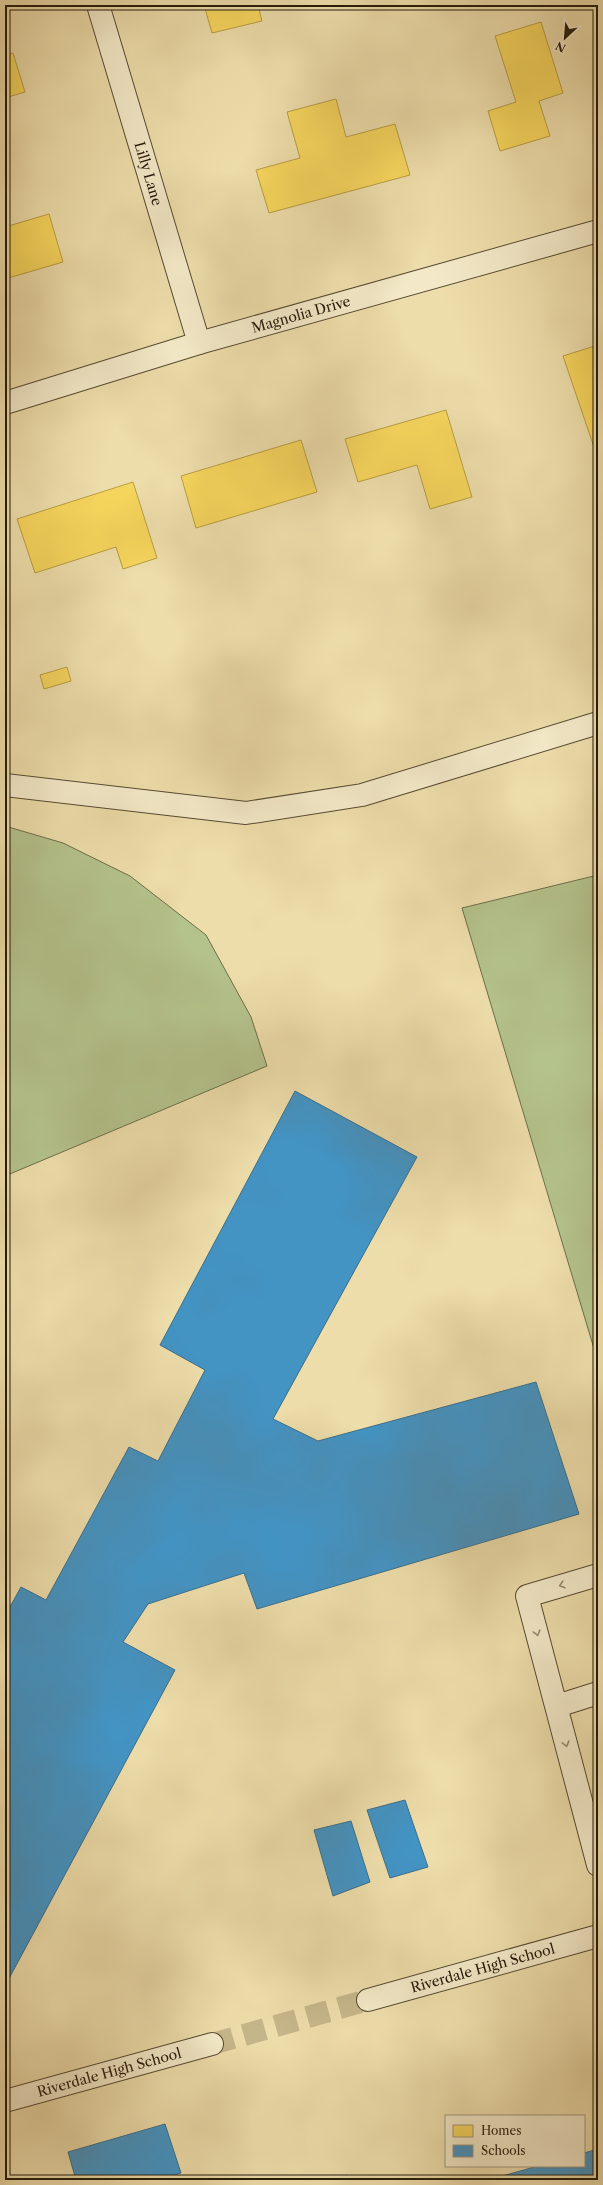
<svg xmlns="http://www.w3.org/2000/svg" width="603" height="2185" viewBox="0 0 603 2185" font-family="'Libre Caslon Text',serif">
	<style>
		.green { fill: #b4c28b; stroke: #6c6e4a }
		.homes { fill: #f6d55c; stroke: #b79d43 }
		.schools { fill: #4393c3; stroke: #3a6f8c }
		.lines { fill: none; stroke-linecap: round; stroke-linejoin: round }
		.minor-tunnel { stroke: #c5b68a; stroke-width: 22; stroke-dasharray: 22 11; stroke-linecap: butt }
		.service-casing { stroke: #574b32; stroke-width: 24 }
		.minor-casing { stroke: #574b32; stroke-width: 24 }
		.service { stroke: #f3e9c8; stroke-width: 22 }
		.minor { stroke: #f3e9c8; stroke-width: 22 }
		.oneway { stroke: #968c72 }
		.labels { text-anchor: middle; stroke-width: 4; stroke-linejoin: round; paint-order: stroke }
		.street-label { font-size: 14px; fill: #251a0a; stroke: #f3e9c8 }
	</style>
	<rect width="100%" height="100%" fill="#edddaa"/>
	<filter id="stains"><feTurbulence type="fractalNoise" baseFrequency=".005" numOctaves="4"/><feColorMatrix values="0 0 0 0 .2 0 0 0 0 .09 0 0 0 0 .02 0 0 0 .5 -.17"/></filter>
	<radialGradient id="worn" r=".72"><stop offset=".6" stop-color="#630" stop-opacity="0"/><stop offset="1" stop-color="#630" stop-opacity=".3"/></radialGradient>
	<path class="green" d="M5,826l58,17 67,33 76,59 45,82 16,49 -262,110z
		M598,875v487l-136,-454z"/>
	<path class="homes" d="M204,5h54l4,16 -50,12z
		M541,22l22,71 -24,8 11,35 -50,15 -12,-40 28,-9 -21,-66z
		M13,53l12,39 -20,6v-43z
		M336,99l10,38 49,-13 15,51 -141,38 -13,-43 44,-12 -13,-46z
		M49,214l14,48 -58,17v-52z
		M598,345v114l-35,-103z
		M446,410l26,87 -42,12 -13,-44 -59,17 -13,-43z
		M301,440l16,52 -121,36 -15,-52z
		M133,482l24,76 -34,11 -7,-22 -81,26 -18,-54z
		M67,667l4,14 -27,8 -4,-14z"/>
	<path class="schools" d="M295,1091l122,66 -144,262 45,22 218,-59 43,132 -322,95 -13,-36 -96,31 -25,38 52,28 -170,316v-370l16,-29 25,13 83,-153 29,14 47,-91 -45,-25z
		M405,1800l23,67 -38,11 -23,-68z
		M351,1821l19,61 -37,14 -19,-66z
		M165,2124l16,49 -23,7h-82l-8,-28z
		M598,2149v31h-110l50,-14h46v-13z
		M347,2175l1,5h-18z"/>
	<g class="lines">
		<path class="minor-tunnel" d="M212,2044l156,-44"/>
		<g class="service-casing">
			<path id="service" d="M5,785l241,28 116,-18 236,-72
				M598,1575l-71,21 71,269
				M557,1706l41,-13"/>
		</g>
		<g class="minor-casing">
			<g id="minor">
				<path id="s1" d="M98,5l101,338"/>
				<path id="s2" d="M5,403l194,-60 399,-112"/>
				<path id="s3" d="M368,2000l230,-64"/>
				<path id="s4" d="M5,2101l207,-57"/>
			</g>
		</g>
		<use href="#service" class="service"/>
		<use href="#minor" class="minor"/>
	</g>
	<defs><path id="oneway-chevron" d="M-2-3.5L2.5 0L-2 3.5" fill="none" stroke-width="1.6" stroke-linecap="round" stroke-linejoin="round"/></defs>
	<g class="oneway">
		<use href="#oneway-chevron" transform="translate(562 1585) rotate(163)"/>
		<use href="#oneway-chevron" transform="translate(537 1633) rotate(75)"/>
		<use href="#oneway-chevron" transform="translate(566 1744) rotate(75)"/>
	</g>
	<g class="labels">
		<g class="street-label">
			<text dy="5" stroke="none"><textPath href="#s1" startOffset="176">Lilly Lane</textPath></text>
			<text dy="5" stroke="none"><textPath href="#s2" startOffset="309">Magnolia Drive</textPath></text>
			<text dy="5" stroke="none"><textPath href="#s3" startOffset="119">Riverdale High School</textPath></text>
			<text dy="5" stroke="none"><textPath href="#s4" startOffset="108">Riverdale High School</textPath></text>
		</g>
	</g>
	<rect width="603" height="2185" fill="none" stroke="#edddaa" stroke-width="20"/>
	<rect x="6" y="6" width="591" height="2173" fill="none" stroke="#251a0a" stroke-width="2"/>
	<rect x="10" y="10" width="583" height="2165" fill="none" stroke="#251a0a"/>
	<rect x="445" y="2115" width="140" height="52" fill="#f3e9c8" stroke="#a1967c"/>
	<rect x="453" y="2125" width="20" height="12" fill="#f6d55c" stroke="#a1967c"/>
	<text x="481" y="2135" font-size="12" fill="#251a0a">Homes</text>
	<rect x="453" y="2145" width="20" height="12" fill="#4393c3" stroke="#a1967c"/>
	<text x="481" y="2155" font-size="12" fill="#251a0a">Schools</text>
	<g transform="translate(565 38) rotate(206)" stroke="#f3e9c8" stroke-width="3" paint-order="stroke">
	<path d="M0-3L7 15L0 10L-7 15Z" fill="#251a0a"/>
	<text y="-6" font-size="11" font-weight="bold" text-anchor="middle" fill="#251a0a">N</text>
	</g>
	<rect width="100%" height="100%" filter="url(#stains)"/>
	<rect width="100%" height="100%" fill="url(#worn)"/>
</svg>
